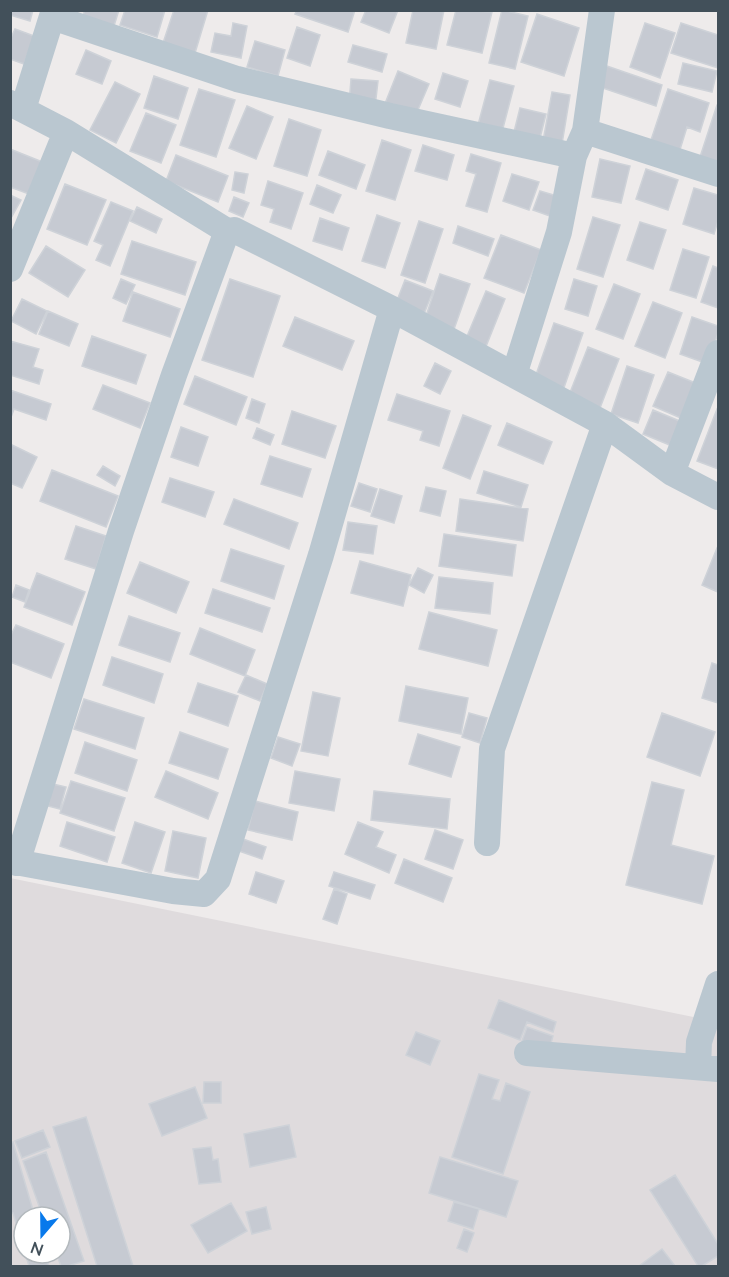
<svg xmlns="http://www.w3.org/2000/svg" width="729" height="1277" viewBox="0 0 729 1277" font-family="Lato,sans-serif">
	<style>
		.education { fill: #dfdbdd; fill-rule: evenodd }
		.building { fill: #c6cad2; stroke: #ced2d8; stroke-width: 1.5 }
		.lines { fill: none; stroke-linecap: round; stroke-linejoin: round }
		.minor { stroke: #bac7d0; stroke-width: 26 }
	</style>
	<rect width="100%" height="100%" fill="#eeebeb"/>
	<path class="education" d="M10,878l708,144v244h-707zM24,1217h36v36h-36z"/>
	<path class="building" d="M10,10h23l-3,11 -20,-6z
		M85,10h34l-6,19 -31,-11z
		M125,10h40l-8,27 -37,-12z
		M174,10h34l-16,53 -32,-11z
		M297,10h58l-7,22 -53,-18z
		M366,10h32l-9,23 -28,-11z
		M413,10h31l-8,39 -30,-6z
		M456,10l36,2 -10,41 -35,-8z
		M502,10l26,6 -13,53 -26,-6z
		M537,14l42,14 -15,48 -43,-14z
		M233,23l14,3 -6,32 -30,-6 4,-19 16,3z
		M645,23l30,10 -15,45 -30,-11z
		M681,23l37,12v33l-47,-15z
		M297,27l23,8 -10,31 -23,-8z
		M15,29l19,7 -10,28 -14,-5v-19z
		M255,41l30,9 -7,26 -31,-9z
		M353,45l34,9 -5,18 -34,-10z
		M86,50l25,11 -9,23 -26,-10z
		M683,63l34,8 -5,21 -34,-8z
		M601,64l61,21 -6,21 -62,-21z
		M398,71l31,13 -17,40 -30,-13z
		M443,73l25,8 -8,26 -25,-8z
		M154,76l34,12 -10,31 -34,-11z
		M351,79l27,2 -3,26 -26,-2z
		M490,80l24,6 -12,46 -24,-7z
		M115,82l25,12 -24,49 -26,-13z
		M199,89l36,11 -19,57 -36,-12z
		M668,89l41,14 -9,29 -13,-5 -9,29 -29,-10z
		M552,92l18,3 -8,49 -19,-3z
		M717,105h1v58l-18,-6z
		M247,106l26,11 -17,42 -27,-11z
		M520,108l26,6 -8,32 -26,-6z
		M146,113l30,12 -15,38 -31,-12z
		M289,119l32,11 -14,46 -33,-10z
		M382,140l29,10 -16,50 -29,-9z
		M423,145l31,10 -7,25 -32,-9z
		M10,149l35,14 -8,34 -27,-10z
		M328,151l37,14 -9,24 -37,-14z
		M471,154l30,9 -14,49 -21,-6 10,-32 -10,-3z
		M176,155l52,21 -10,26 -52,-21z
		M600,159l30,7 -9,37 -29,-6z
		M646,169l32,11 -10,30 -32,-11z
		M235,172l13,2 -4,19 -12,-3z
		M512,174l27,8 -10,28 -26,-9z
		M268,181l35,12 -12,36 -21,-7 4,-13 -13,-4z
		M65,184l41,16 -19,45 -40,-16z
		M317,185l24,10 -8,18 -23,-9z
		M694,188l24,7v26l-4,13 -31,-10z
		M540,191l17,5 -7,20 -17,-6z
		M10,195l11,5 -11,20z
		M234,197l15,6 -6,14 -14,-6z
		M111,202l22,9 -23,55 -14,-6 7,-15 -9,-4z
		M137,207l25,12 -6,14 -26,-12z
		M377,215l23,8 -15,45 -23,-7z
		M593,217l27,8 -17,52 -26,-8z
		M320,218l29,10 -7,22 -29,-9z
		M419,221l24,8 -18,54 -24,-8z
		M640,222l26,8 -13,39 -26,-9z
		M458,226l36,13 -6,17 -35,-13z
		M501,235l40,15 -17,43 -40,-15z
		M132,241l64,21 -11,33 -64,-21z
		M46,246l39,24 -17,27 -39,-24z
		M683,249l26,8 -13,41 -26,-8z
		M713,266l5,2v40l-17,-6z
		M440,274l30,10 -17,48 -29,-10z
		M121,279l14,6 -9,19 -13,-6z
		M230,279l50,17 -27,81 -51,-17z
		M574,279l23,7 -9,30 -23,-7z
		M405,280l28,11 -9,23 -28,-11z
		M614,284l26,10 -17,45 -27,-10z
		M486,291l19,8 -20,50 -20,-8z
		M133,292l47,17 -10,28 -47,-16z
		M22,299l25,12 -11,23 -25,-13z
		M653,302l29,11 -17,45 -30,-12z
		M48,311l30,13 -9,22 -30,-12z
		M295,317l59,24 -12,29 -59,-24z
		M692,317l26,9v7l-10,31 -28,-10z
		M554,323l29,10 -23,66 -29,-10z
		M92,336l54,19 -10,29 -54,-18z
		M10,341l29,8 -6,18 10,3 -4,14 -29,-9z
		M588,347l31,12 -19,49 -31,-13z
		M435,363l16,8 -11,23 -16,-8z
		M627,366l27,9 -16,48 -27,-9z
		M668,372l30,12 -15,35 -30,-13z
		M195,376l52,21 -11,28 -52,-21z
		M103,385l47,18 -10,25 -47,-19z
		M10,390l41,14 -5,16 -32,-11 -4,11z
		M397,394l53,17 -11,35 -19,-6 3,-9 -35,-11z
		M252,399l13,5 -6,19 -13,-5z
		M717,409l1,1v59l-21,-8z
		M653,410l29,12 -10,24 -29,-12z
		M292,411l44,15 -11,32 -43,-14z
		M463,415l28,11 -21,53 -27,-11z
		M507,423l45,19 -9,22 -45,-19z
		M181,427l27,10 -10,29 -27,-9z
		M257,428l17,7 -4,10 -17,-7z
		M10,444l27,13 -15,31 -12,-5z
		M270,456l41,13 -9,28 -41,-13z
		M103,466l17,10 -5,10 -18,-11z
		M52,470l66,26 -12,31 -66,-26z
		M484,471l44,14 -7,22 -44,-14z
		M170,478l44,14 -9,25 -43,-15z
		M359,483l18,6 -7,23 -19,-6z
		M426,487l20,4 -6,25 -20,-5z
		M380,489l22,7 -8,27 -23,-7z
		M234,499l64,24 -9,26 -65,-25z
		M460,499l68,10 -5,32 -67,-10z
		M348,522l29,4 -4,28 -30,-4z
		M76,526l30,10 -10,33 -31,-10z
		M444,534l72,11 -4,31 -73,-10z
		M717,548l1,1v43l-16,-7z
		M231,549l53,17 -10,33 -53,-18z
		M360,561l51,14 -8,31 -52,-13z
		M140,562l49,20 -13,31 -49,-20z
		M418,568l15,7 -9,18 -15,-8z
		M37,573l48,19 -13,33 -48,-18z
		M439,577l54,6 -3,31 -55,-6z
		M16,585l13,5 -4,12 -13,-5z
		M213,589l57,19 -8,24 -57,-19z
		M429,612l68,18 -9,36 -69,-17z
		M129,616l51,17 -10,29 -51,-17z
		M16,625l48,19 -13,34 -41,-16v-25z
		M200,628l55,22 -10,26 -55,-22z
		M112,657l51,17 -9,29 -51,-18z
		M712,663l6,2v38l-16,-5z
		M246,675l21,9 -7,17 -22,-9z
		M198,683l40,13 -10,30 -40,-14z
		M406,686l62,12 -7,36 -62,-13z
		M313,692l27,6 -12,58 -27,-5z
		M84,699l60,19 -9,31 -61,-20z
		M469,713l18,5 -7,25 -18,-6z
		M662,713l53,19 -15,44 -53,-19z
		M180,732l48,17 -10,30 -49,-16z
		M418,734l42,13 -9,30 -42,-13z
		M278,737l22,7 -8,22 -21,-8z
		M85,742l52,18 -10,31 -52,-18z
		M166,771l52,22 -10,26 -53,-22z
		M295,771l45,8 -6,32 -45,-8z
		M71,781l54,17 -11,33 -54,-18z
		M652,782l32,8 -13,55 43,11 -12,48 -76,-19z
		M53,784l13,3 -6,22 -12,-3z
		M374,791l76,8 -3,30 -76,-9z
		M255,801l43,11 -6,28 -44,-10z
		M67,822l48,15 -8,25 -47,-16z
		M135,822l30,10 -14,41 -29,-10z
		M358,822l25,10 -7,15 20,8 -7,18 -44,-19z
		M435,830l28,10 -10,29 -28,-10z
		M173,831l33,7 -8,40 -33,-7z
		M243,839l23,8 -4,12 -23,-8z
		M404,859l48,19 -9,24 -48,-19z
		M256,872l28,9 -8,22 -27,-9z
		M334,872l41,13 -5,14 -41,-13z
		M334,889l13,5 -10,30 -14,-5z
		M499,1000l57,22 -3,10 -26,-10 -7,18 -32,-12z
		M527,1027l26,9 -4,14 -27,-9z
		M416,1032l24,9 -10,24 -24,-10z
		M479,1074l20,6 -7,19 8,2 6,-18 24,9 -27,82 -51,-17z
		M204,1082h17v21h-18z
		M195,1087l12,31 -45,18 -13,-32z
		M86,1117l47,149h-36l-44,-139z
		M289,1125l7,32 -46,10 -6,-33z
		M43,1130l7,17 -28,11 -7,-17z
		M13,1142l22,75h-11v33l-11,-37 -3,1v-71z
		M211,1147l2,13 5,-1 3,23 -22,2 -6,-35z
		M46,1152l38,109 -16,5h-7l-5,-13h4v-36h-17l-20,-56z
		M440,1157l78,24 -12,36 -77,-24z
		M675,1175l43,69v12l-16,10h-4l-48,-76z
		M454,1202l25,7 -6,20 -25,-8z
		M231,1203l16,28 -39,22 -17,-28z
		M266,1207l5,22 -19,5 -6,-22z
		M464,1229l10,4 -7,19 -10,-4z
		M662,1249l13,17h-36z
		M25,1253h20l4,13h-20z"/>
	<g class="lines">
		<path class="minor" d="M52,17l185,62 153,37 184,40
			M10,103l56,29 161,99 7,-1 158,79 213,115 67,49 46,24
			M23,109l31,-99
			M585,131l133,43
			M10,269l56,-137
			M514,375l45,-143 15,-76 11,-25 17,-121
			M672,473l46,-120
			M487,843l5,-94 113,-325
			M10,861l163,30 31,3 14,-15 103,-324 71,-246
			M17,863l104,-332 53,-156 53,-144
			M527,1053l191,16
			M698,1067l1,-25 19,-58"/>
	</g>
	<rect width="729" height="1277" fill="none" stroke="#42505a" stroke-width="24"/>
	<g transform="translate(42 1235) rotate(200)"><circle r="28" fill="#ffffff" stroke="#b3b9bd" stroke-width="1.5"/>
	<path d="M0-4.5L10 22L0 15L-10 22Z" fill="#0879eb"/>
	<text y="-9" font-size="16" font-weight="bold" text-anchor="middle" fill="#42505a">N</text>
	</g>
</svg>
